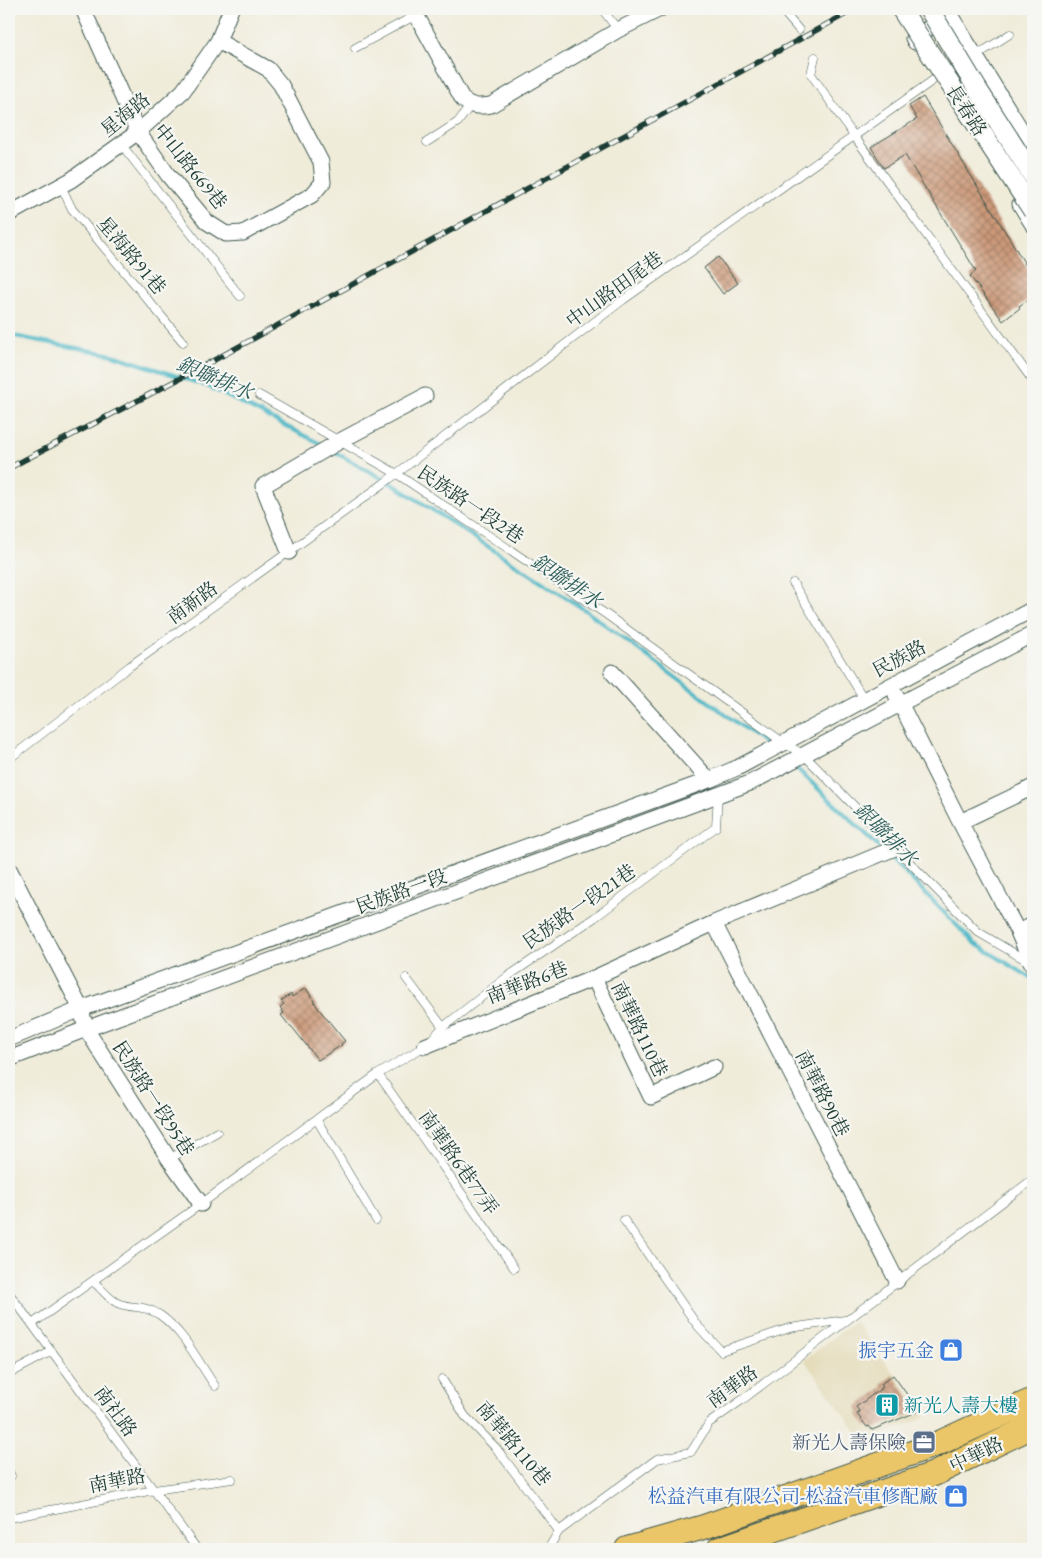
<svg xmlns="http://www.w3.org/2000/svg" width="1042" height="1558" viewBox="0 0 1042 1558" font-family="'EB Garamond','Noto Serif TC',serif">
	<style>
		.built { fill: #e4dbba }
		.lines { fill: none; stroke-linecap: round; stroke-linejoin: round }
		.stream { stroke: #4bb7c6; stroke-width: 4 }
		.building { fill: url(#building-cross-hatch) }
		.service-casing { stroke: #3e574d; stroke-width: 9 }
		.minor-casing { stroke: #3e574d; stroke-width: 17 }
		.primary-casing { stroke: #3e574d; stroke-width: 26 }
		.service { stroke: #fff; stroke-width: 8 }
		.minor { stroke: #fff; stroke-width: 15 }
		.primary { stroke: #ebc669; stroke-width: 24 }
		.rail-casing { stroke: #1f3d34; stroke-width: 5.5 }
		.rail { stroke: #f6f6f2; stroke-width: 4; stroke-dasharray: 11; stroke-linecap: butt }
		.tertiary-bridge-casing { stroke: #3e574d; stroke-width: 21; stroke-linecap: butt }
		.tertiary-bridge { stroke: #fff; stroke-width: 19 }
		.labels { text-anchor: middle; stroke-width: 4.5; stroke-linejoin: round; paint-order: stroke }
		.street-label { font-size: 19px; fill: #1f3d34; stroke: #f6f6f2 }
		.shop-label { font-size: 19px; fill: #366cbe; stroke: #f6f6f2; text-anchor: end }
		.culture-label { font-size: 19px; fill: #0d838f; stroke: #f6f6f2; text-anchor: start }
		.service-label { font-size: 19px; fill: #4e5e75; stroke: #f6f6f2; text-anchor: end }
		.water-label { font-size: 20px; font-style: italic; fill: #2a5c58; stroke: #f6f6f2 }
	</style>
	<defs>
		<pattern id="building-cross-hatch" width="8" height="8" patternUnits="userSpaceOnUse" patternTransform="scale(1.25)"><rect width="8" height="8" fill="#cc9979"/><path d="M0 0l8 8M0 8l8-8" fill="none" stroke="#a57e64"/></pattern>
	</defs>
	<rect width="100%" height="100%" fill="#f6f6f2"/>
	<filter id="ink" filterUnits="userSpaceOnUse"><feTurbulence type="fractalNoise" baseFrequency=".02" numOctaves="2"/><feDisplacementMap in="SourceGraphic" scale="10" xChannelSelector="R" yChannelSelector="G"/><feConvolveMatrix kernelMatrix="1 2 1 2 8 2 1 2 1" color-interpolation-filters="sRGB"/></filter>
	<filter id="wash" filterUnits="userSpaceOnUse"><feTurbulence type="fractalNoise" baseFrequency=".0096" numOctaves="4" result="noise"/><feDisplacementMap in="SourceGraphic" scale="20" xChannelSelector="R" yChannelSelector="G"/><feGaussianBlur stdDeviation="1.12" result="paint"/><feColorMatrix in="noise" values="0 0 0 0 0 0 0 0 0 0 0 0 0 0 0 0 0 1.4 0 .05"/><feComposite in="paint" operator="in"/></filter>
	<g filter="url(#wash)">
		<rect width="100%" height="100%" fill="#f0ecda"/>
		<path class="built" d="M855,1321l71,96 -62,25 -60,-82z"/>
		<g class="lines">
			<path class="stream" d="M9,335l104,20 94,31 116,59
				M331,450l68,38 186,122 183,136
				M793,765l90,85
				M888,855l86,88 59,36"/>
		</g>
		<g id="blocks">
			<path class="building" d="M923,97l110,180v20l-14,9 1,2 -17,13 -33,-45 6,-5 -71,-116 -21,13 -13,-21 46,-28 -8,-13z
				M718,257l20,26 -15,11 -19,-26z
				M306,988l12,20 27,33 -4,3 1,1 -24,15 -26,-33 -4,-3 -7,-9 3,-2 -4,-6 4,-3 -3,-3 10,-7 1,3z
				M893,1375l26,36 -47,19 -3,-4 -2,1 -10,-13 3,-2 -4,-5 27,-20 -2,-3z"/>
		</g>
	</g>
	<g filter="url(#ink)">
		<use href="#blocks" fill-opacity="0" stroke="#3e574d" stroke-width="1"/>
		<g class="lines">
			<g class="service-casing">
				<path id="service" d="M602,9l16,21
					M781,9l18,21
					M355,48l61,-33
					M815,57l-4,17 43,62 179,245
					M974,57l36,-23
					M427,142l31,-20 12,-16
					M121,144l119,152
					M61,186l11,23 111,133
					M259,395l138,79 210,141 177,128 20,12 174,177 51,30
					M793,583l71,116
					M9,759l121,-93 253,-182 240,-184 316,-224 23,-12
					M406,978l37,49
					M378,1074l136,194
					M317,1120l59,100
					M169,1159l48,-27
					M624,1220l73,105 24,26 69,-23 55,-8
					M93,1281c8,7 17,20 27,23 15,5 25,1 40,11 24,17 39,48 55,71
					M9,1293l188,256
					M32,1324l169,-120 177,-130 47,-28 18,-19 64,-50 87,-59 122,-91 2,-33
					M9,1374l43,-23
					M442,1379l23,37 31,32 63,83
					M9,1472l2,4 -2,1
					M9,1518l145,-28 78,-11
					M548,1549l11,-18 98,-72 34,-7 18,-29 33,-23 291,-221"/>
			</g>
			<g class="minor-casing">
				<path id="minor" d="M83,9l55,123 30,43 39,47 19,12 17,-1 69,-38 11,-13 -2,-20 -40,-77 -13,-16 -50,-28
					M413,9l50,91c10,7 15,7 28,5l127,-75 42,-21
					M915,42l-2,-4 37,-23 83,134
					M1020,204l13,21
					M9,214l62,-34 67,-48 45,-41 35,-50 13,-32
					M289,552l-26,-66 77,-45 85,-45
					M612,672l97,108
					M896,695l64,127 58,110 15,34
					M960,822l73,-35
					M9,869l72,140 5,20 83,130 32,45
					M714,923l183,358
					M1018,932l15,-7
					M594,978l57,119 63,-30
					M9,1039l72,-30 628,-229 30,-13 294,-158
					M425,1046l169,-68 120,-55 181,-75
					M9,1059l77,-30 664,-246 283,-149"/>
			</g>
			<g class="primary-casing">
				<path id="primary" d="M627,1549l77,-22 233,-83 96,-44
					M719,1549l215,-75 99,-48"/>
			</g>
			<use href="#service" class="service"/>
			<use href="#minor" class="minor"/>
			<use href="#primary" class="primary"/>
			<g class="rail-casing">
				<path id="rail" d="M9,468l187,-98 659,-361"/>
			</g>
			<use href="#rail" class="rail"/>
			<g class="tertiary-bridge-casing">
				<path id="tertiary-bridge" d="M901,9l132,202
					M929,9l49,81 55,86"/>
			</g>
			<use href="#tertiary-bridge" class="tertiary-bridge"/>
		</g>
	</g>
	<defs>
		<g id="shop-square" transform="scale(1.25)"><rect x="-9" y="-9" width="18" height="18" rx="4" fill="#3f7fe0" stroke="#f6f6f2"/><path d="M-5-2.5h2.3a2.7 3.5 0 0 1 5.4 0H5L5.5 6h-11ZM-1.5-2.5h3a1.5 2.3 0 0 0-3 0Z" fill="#fff"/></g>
		<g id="building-square" transform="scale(1.25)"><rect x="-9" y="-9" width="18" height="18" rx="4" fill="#0f9aa8" stroke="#f6f6f2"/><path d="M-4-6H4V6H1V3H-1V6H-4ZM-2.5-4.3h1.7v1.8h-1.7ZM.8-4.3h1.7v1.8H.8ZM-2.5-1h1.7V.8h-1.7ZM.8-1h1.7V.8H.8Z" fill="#fff"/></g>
		<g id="office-square" transform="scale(1.25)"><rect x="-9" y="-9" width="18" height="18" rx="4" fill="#5c6f8a" stroke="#f6f6f2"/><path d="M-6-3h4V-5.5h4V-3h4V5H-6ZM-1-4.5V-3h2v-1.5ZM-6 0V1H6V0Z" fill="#fff"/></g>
	</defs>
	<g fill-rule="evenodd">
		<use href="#shop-square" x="951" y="1350"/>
		<use href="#building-square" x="887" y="1405"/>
		<use href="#office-square" x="924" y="1442"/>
		<use href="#shop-square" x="956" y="1496"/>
	</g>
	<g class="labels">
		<g class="street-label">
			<text transform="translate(967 110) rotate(57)" y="7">長春路</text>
			<text transform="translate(125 114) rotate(-39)" y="7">星海路</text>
			<text transform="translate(191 166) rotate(51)" y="7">中山路669巷</text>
			<text transform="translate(132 255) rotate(50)" y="7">星海路91巷</text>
			<text transform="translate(614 289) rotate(-36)" y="7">中山路田尾巷</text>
			<text transform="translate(471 504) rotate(34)" y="7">民族路一段2巷</text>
			<text transform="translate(192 602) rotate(-36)" y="7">南新路</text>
			<text transform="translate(899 658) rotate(-28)" y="7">民族路</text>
			<text transform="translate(401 891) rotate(-20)" y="7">民族路一段</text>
			<text transform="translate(579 906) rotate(-35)" y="7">民族路一段21巷</text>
			<text transform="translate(527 982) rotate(-21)" y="7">南華路6巷</text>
			<text transform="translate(640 1029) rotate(64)" y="7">南華路110巷</text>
			<text transform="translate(823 1093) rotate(63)" y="7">南華路90巷</text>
			<text transform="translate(154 1098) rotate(57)" y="7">民族路一段95巷</text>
			<text transform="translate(459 1162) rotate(55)" y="7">南華路6巷77弄</text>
			<text transform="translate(732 1386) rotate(-36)" y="7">南華路</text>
			<text transform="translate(116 1411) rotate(54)" y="7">南社路</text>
			<text transform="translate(514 1443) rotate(50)" y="7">南華路110巷</text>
			<text transform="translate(976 1454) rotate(-26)" y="7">中華路</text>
			<text transform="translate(117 1480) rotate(-11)" y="7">南華路</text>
		</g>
		<g class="shop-label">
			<text x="934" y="1357">振宇五金</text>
			<text x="938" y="1503">松益汽車有限公司-松益汽車修配廠</text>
		</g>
		<g class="culture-label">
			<text x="904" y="1412">新光人壽大樓</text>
		</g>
		<g class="service-label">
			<text x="906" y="1449">新光人壽保險</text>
		</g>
		<g class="water-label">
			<text transform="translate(215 378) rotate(23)" y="7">銀聯排水</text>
			<text transform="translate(567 581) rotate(34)" y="7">銀聯排水</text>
			<text transform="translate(886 834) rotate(45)" y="7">銀聯排水</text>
		</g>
	</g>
	<rect width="1042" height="1558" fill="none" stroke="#f6f6f2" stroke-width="30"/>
</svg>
